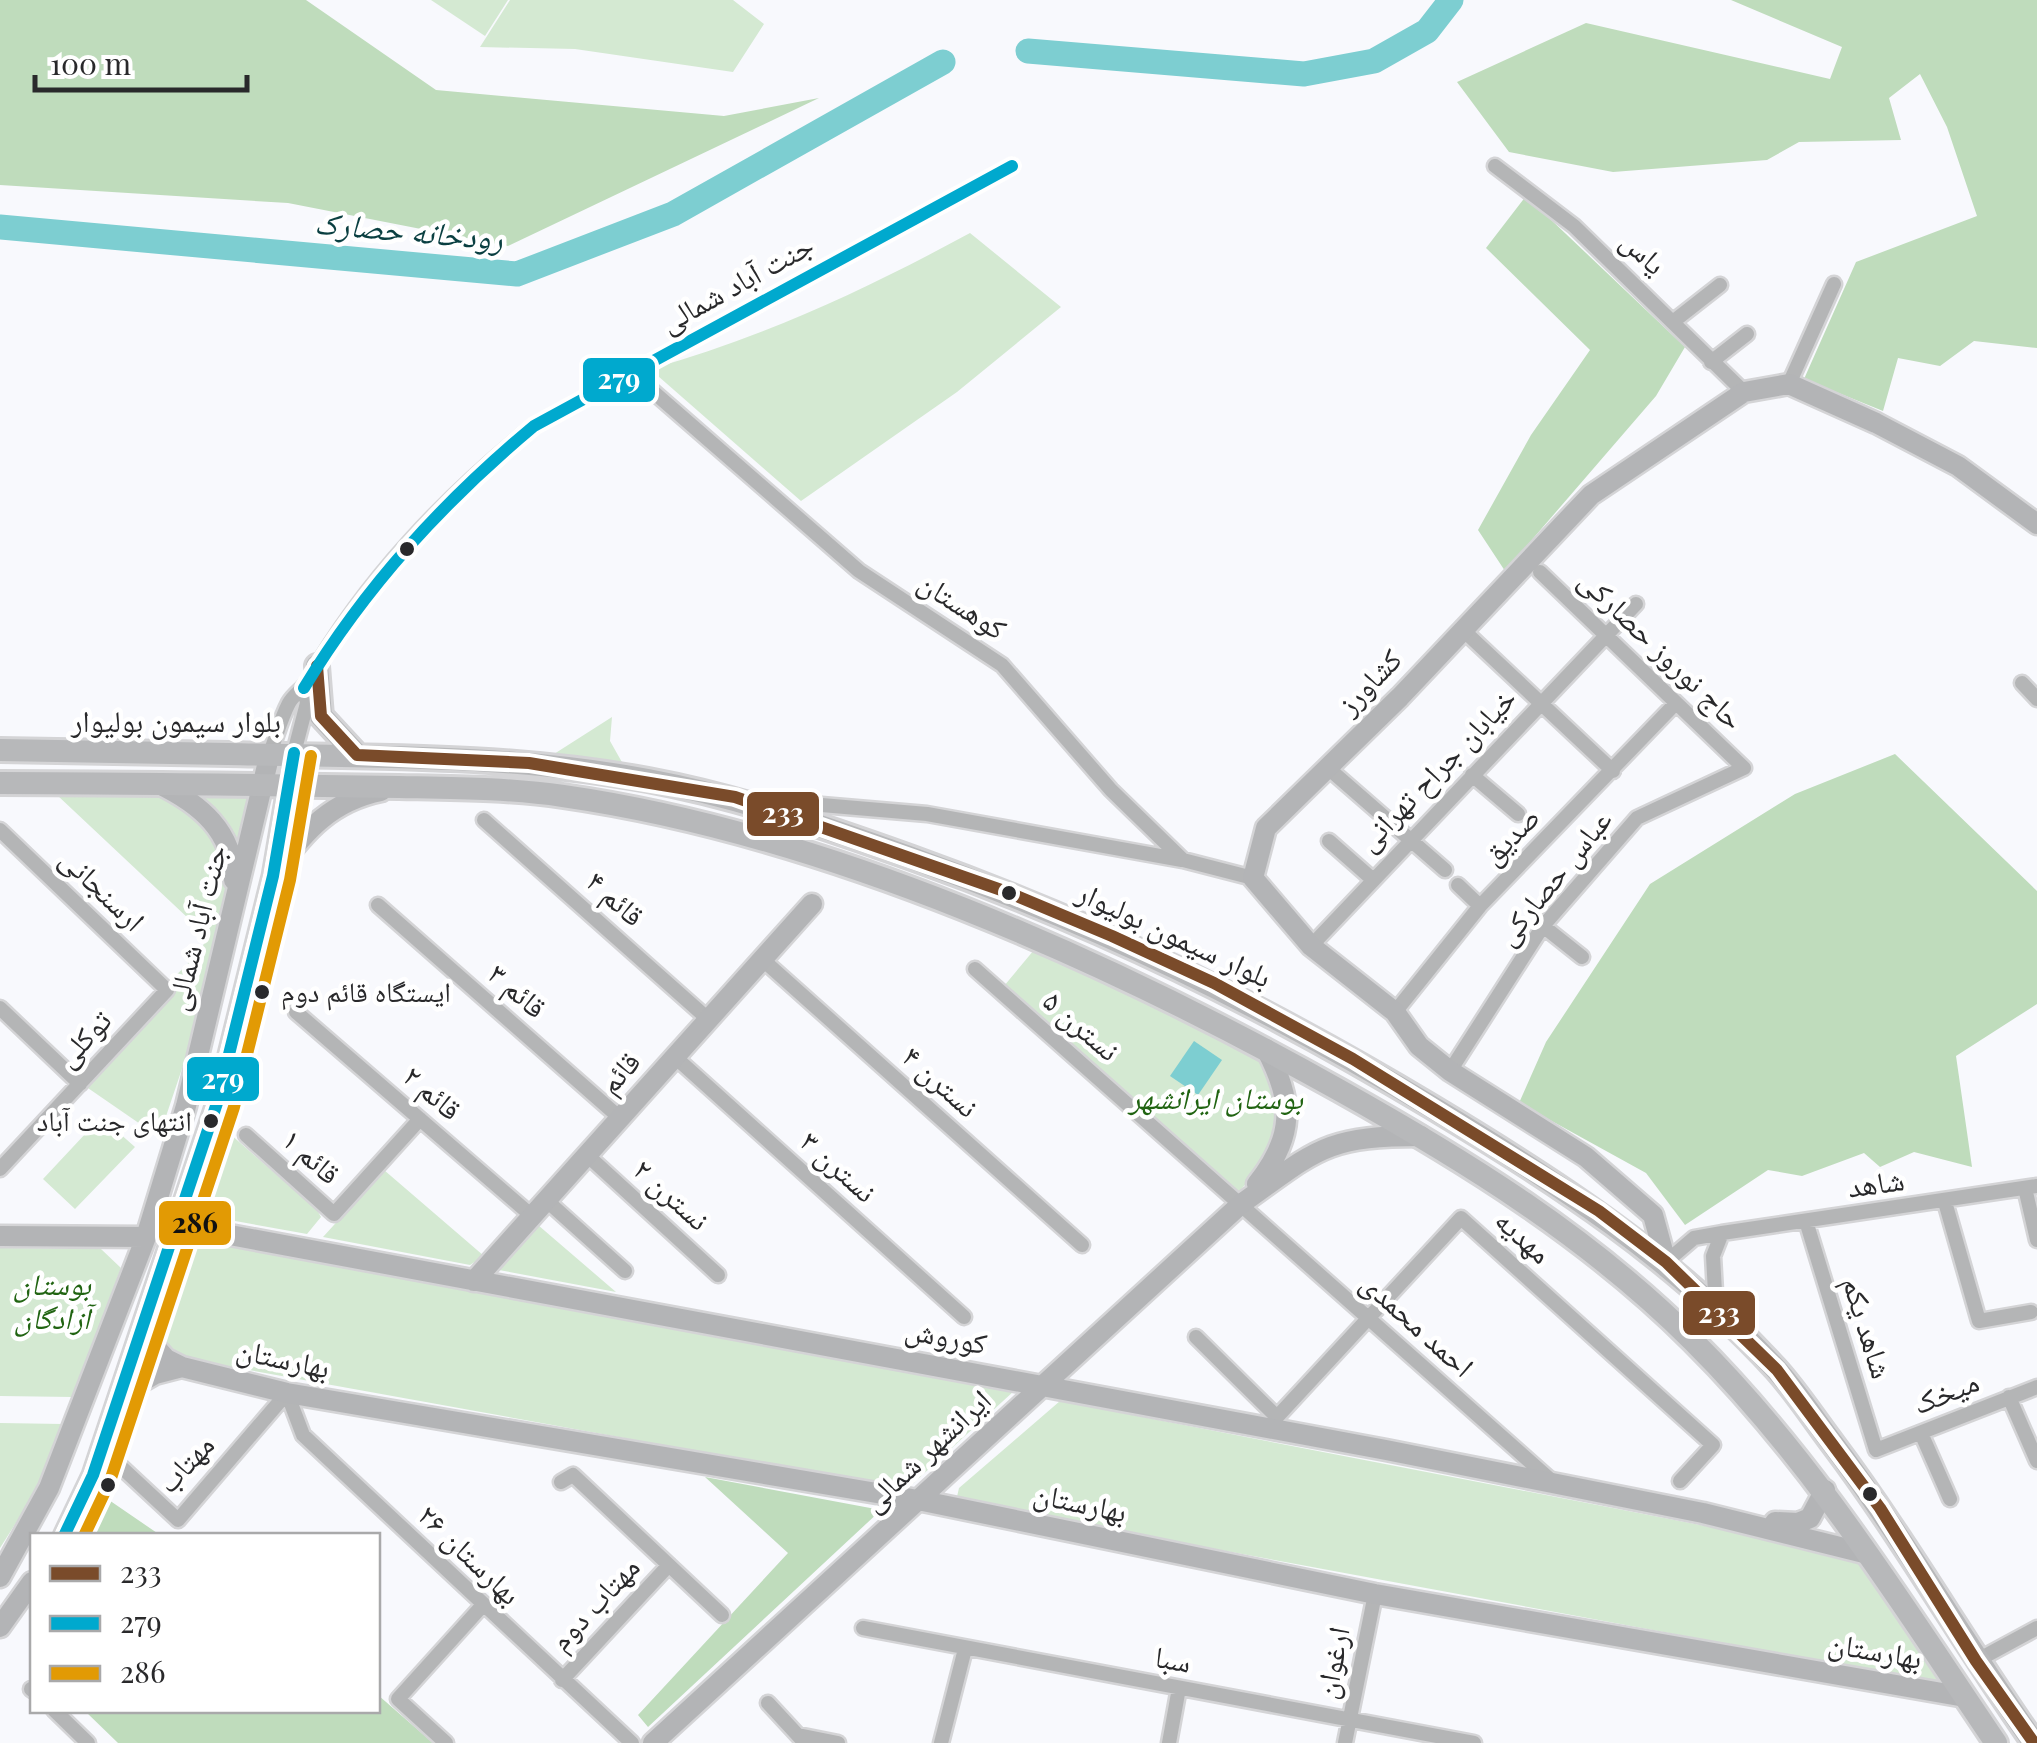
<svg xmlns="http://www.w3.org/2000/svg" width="2037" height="1743" viewBox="0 0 2037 1743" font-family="'Playfair Display','Noto Naskh Arabic',serif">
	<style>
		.green { fill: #d4e9d2 }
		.forest { fill: #bfdcbc }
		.water { fill: #7dced1 }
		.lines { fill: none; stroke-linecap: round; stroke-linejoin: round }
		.river { stroke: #7dced1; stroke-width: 25 }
		.street-casing { stroke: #d4d4d6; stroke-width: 19 }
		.secondary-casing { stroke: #d4d4d6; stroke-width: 25 }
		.primary-casing { stroke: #d4d4d6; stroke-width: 28 }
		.street { stroke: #b4b5b6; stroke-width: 14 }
		.secondary { stroke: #b3b4b6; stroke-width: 20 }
		.primary { stroke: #b7b8ba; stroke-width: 22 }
		.bus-1-casing { stroke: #fff; stroke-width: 20 }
		.bus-2-casing { stroke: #fff; stroke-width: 20 }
		.bus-3-casing { stroke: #fff; stroke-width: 20 }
		.bus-1 { stroke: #7a4b2a; stroke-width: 12 }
		.bus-2 { stroke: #00a9ce; stroke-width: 12 }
		.bus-3 { stroke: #e29a04; stroke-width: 12 }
		.bus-dot { fill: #29292b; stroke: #fff; stroke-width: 4 }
		.labels { text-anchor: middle; stroke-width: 9; stroke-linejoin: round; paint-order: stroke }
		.bus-label { font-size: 28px; fill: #29292b; stroke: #fff; text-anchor: start }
		.street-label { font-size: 30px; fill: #29292b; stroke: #fff }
		.park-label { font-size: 30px; font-style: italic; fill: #216412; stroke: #fff }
		.water-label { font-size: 32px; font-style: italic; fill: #0a3f41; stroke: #fff }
		.line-badge { stroke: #fff; stroke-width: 4 }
		.badge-label { font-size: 28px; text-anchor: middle; font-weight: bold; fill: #fff }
		.pale-badge-label { font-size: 28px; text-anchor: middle; font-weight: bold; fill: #111 }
	</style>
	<rect width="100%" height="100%" fill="#f8f9fd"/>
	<path class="green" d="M431,0h77l-23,36z
		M510,0h223l31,24 -31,48 -158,-23 -95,-2z
		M970,233l91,74 -104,85 -156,109 -151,-132c114,-32 217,-80 320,-136z
		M612,717l-2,24 13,23 -69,-10z
		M184,792l66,1 -12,71z
		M156,794l13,3 43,30 16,54 -39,167 -30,89 -74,-51 92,-98 -7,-7 32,-31 4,-15 -149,-140z
		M1034,950l120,54 108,58 17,40 -6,51 -36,41 -233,-208z
		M101,1117l34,30 -60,62 -32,-30z
		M221,1126l96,84 4,7 -14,17 -94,-17 -13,-10 -1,-14z
		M384,1170l100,86 -14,9 -147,-28z
		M538,1225l78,67 -117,-22z
		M208,1243l806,148 -107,98 -725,-131c-15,-6 -31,-17 -29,-36l27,-73z
		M0,1248l101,1 20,19 -48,129 -73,-1z
		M1060,1401l785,152 20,15 79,116 -988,-183 3,-13z
		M0,1423l63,1 -30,72 -33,52z"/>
	<path class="forest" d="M0,0h306l130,90 288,26 95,-18 -311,148 -220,-43 -288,-18z
		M1731,0h306v348l-63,-7 -34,25 -42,-8 -15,53 -79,-32 52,-117 121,-46 -30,-89 -27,-53 -31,24 12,42 -102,2 -32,18 -154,12 -104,-20 -52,-70 129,-59 244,56 12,-32z
		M1526,196l159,151 -29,49 -151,175 -27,-41 53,-95 59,-85 -104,-102z
		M1895,754l142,137v113l-81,52 16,111 -58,-15 -34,15 -16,-14 -62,23 -34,-6 -83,55 -39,-52 -127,-70 27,-61 104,-158 145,-90z
		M705,1477l176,33 -233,217 -10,-12 150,-162z
		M106,1498l54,37h-75z
		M378,1695l55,48h-315l-33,-32 293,-1z"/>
	<path class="water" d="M1194,1041l28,19 -24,35 -28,-19z"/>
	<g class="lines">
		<path class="river" d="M1028,51l276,23 70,-13 53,-30 24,-31
			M0,227l517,47 156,-60 270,-152"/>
		<g class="street-casing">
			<path id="street" d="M1495,166l79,60 170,166
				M1674,321l46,-36
				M1711,362l36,-28
				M634,375l225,196 143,94 109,125 72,70 70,18
				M1789,384l45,-100
				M1462,629l151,142
				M2022,683l15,16
				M270,753c6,-16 11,-35 19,-50 5,-9 15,-14 20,-23 58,-101 135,-181 225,-254l478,-260
				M294,753l13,-50 -3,-15
				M1328,768l117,102
				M1472,775l46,39
				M763,800l164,14 255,46
				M484,820l224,199
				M0,830l167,160 -167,179
				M1329,841l42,37
				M1458,885l22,21
				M378,905l242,213
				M1543,926l39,31
				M1311,946l325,-342
				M762,959l320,286
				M975,969l579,514
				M0,1008l80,76
				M296,1012l236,204
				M1395,1012l85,-106 194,-201
				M675,1057l289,260
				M1450,1071l93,-145 94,-108 107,-50 -204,-196
				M246,1135l88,79 86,-95
				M587,1155l131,120
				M2025,1188l12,52
				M546,1200l79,71
				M1945,1202l34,119 52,-9
				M1806,1221l70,229 161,-63
				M1722,1233l315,-47
				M1666,1262l28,-24 28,-5 -9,23 3,54
				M1196,1337l81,80 184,-199 252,227 -33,36
				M2009,1397l28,64
				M1921,1433l29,66
				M119,1465l59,55 109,-127 16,42 329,308
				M561,1482l12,-7 149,140
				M863,1628l611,115
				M1976,1661l61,-33
				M562,1680l107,-115
				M31,1689l1,1
				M768,1703l37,40
				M54,1710l34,33
				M798,1735l40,8
				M446,1743l-48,-44 84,-93
				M941,1743l24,-94
				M1169,1743l10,-55
				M1345,1743l30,-149"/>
		</g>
		<g class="secondary-casing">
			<path id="secondary" d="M159,784c41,20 74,47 75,96
				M277,870c28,-40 55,-69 104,-79
				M1257,1184c38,-48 37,-82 9,-135
				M176,1225l1210,225 317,63 165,41
				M0,1236l146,1
				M1666,1262l-13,-47 -67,-58 -136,-86 -31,-25 -24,-34 -84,-66 -58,-68 13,-50 134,-131 191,-202 153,-103 45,-8 87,39 82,43 79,58
				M474,1281l338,-377
				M145,1326l4,14 17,19 16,8 105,26 631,107 457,94 590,103
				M122,1393l33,-19 27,-7
				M1775,1522l23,1 12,-5 15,-28
				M64,1536l29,-61 124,-372 56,-227 21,-123
				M0,1577l49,-89 97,-251 40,-131 84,-353
				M0,1627l32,-45
				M653,1743l588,-539c76,-54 83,-68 180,-68"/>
		</g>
		<g class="primary-casing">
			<path id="primary" d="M317,666l4,50 36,39
				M0,750c76,1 152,3 228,4 141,3 281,0 420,26 91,17 177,47 264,78 187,67 350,147 520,249 125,75 243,152 343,261 21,23 39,51 58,76 72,96 132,201 201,299
				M0,783c133,0 266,2 399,4 55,1 110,1 164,9 264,38 544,164 776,294 127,71 250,147 354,251 120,119 208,262 303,402"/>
		</g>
		<use href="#street" class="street"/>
		<use href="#secondary" class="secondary"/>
		<use href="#primary" class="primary"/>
		<g class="bus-1-casing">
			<path id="bus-1" d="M317,666l4,50 36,39 172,8 206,34 272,95 105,44 102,47 139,76 246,152 67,51 111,108 103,138 96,153 58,82"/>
		</g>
		<g class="bus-2-casing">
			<path id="bus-2" d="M304,688c62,-102 138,-185 230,-262l478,-260
				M64,1536l29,-61 124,-372 56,-227 21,-123"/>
		</g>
		<g class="bus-3-casing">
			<path id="bus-3" d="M84,1536l26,-55 124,-374 56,-227 21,-124"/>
		</g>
		<use href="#bus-1" class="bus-1"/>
		<use href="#bus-2" class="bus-2"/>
		<use href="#bus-3" class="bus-3"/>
	</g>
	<g class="bus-dot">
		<circle cx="407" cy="549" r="9"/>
		<circle cx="1009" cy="893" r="9"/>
		<circle cx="262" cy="992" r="9"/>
		<circle cx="211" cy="1121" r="9"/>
		<circle cx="108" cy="1485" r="9"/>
		<circle cx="1870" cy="1494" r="9"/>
	</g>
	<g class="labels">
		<g class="bus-label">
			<text x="281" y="1002">ایستگاه قائم دوم</text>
			<text x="192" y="1131" text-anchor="end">انتهای جنت آباد</text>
		</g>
		<g class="street-label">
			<text transform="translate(1643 253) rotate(43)" y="10">یاس</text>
			<text transform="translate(737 284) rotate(-29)" y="10">جنت آباد شمالی</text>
			<text transform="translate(962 606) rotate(33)" y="10">کوهستان</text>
			<text transform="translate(1661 650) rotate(44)" y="10">حاج نوروز حصارکی</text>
			<text transform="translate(1370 682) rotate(-46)" y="10">کشاورز</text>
			<text x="176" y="732">بلوار سیمون بولیوار</text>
			<text transform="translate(1437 770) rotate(-46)" y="10">خیابان جراح تهرانی</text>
			<text transform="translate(1511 836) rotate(-45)" y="10">صدیق</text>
			<text transform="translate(1554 878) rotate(-51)" y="10">عباس حصارکی</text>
			<text transform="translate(102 890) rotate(44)" y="10">ارسنجانی</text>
			<text transform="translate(615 899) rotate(42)" y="10">قائم ۴</text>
			<text transform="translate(197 928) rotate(-76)" y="10">جنت آباد شمالی</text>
			<text transform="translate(1174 935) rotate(25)" y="10">بلوار سیمون بولیوار</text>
			<text transform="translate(517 991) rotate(41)" y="10">قائم ۳</text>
			<text transform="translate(1081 1026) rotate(41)" y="10">نسترن ۵</text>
			<text transform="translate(84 1039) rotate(-47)" y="10">توکلی</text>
			<text transform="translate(620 1073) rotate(-48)" y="10">قائم</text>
			<text transform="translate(940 1082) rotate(42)" y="10">نسترن ۴</text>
			<text transform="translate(432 1093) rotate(41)" y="10">قائم ۲</text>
			<text transform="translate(311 1157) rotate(42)" y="10">قائم ۱</text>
			<text transform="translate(838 1167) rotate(42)" y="10">نسترن ۳</text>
			<text transform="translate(1876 1184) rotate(-8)" y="10">شاهد</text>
			<text transform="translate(671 1195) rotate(42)" y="10">نسترن ۲</text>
			<text transform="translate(1523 1237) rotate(42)" y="10">مهدیه</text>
			<text transform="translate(1417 1325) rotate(42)" y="10">احمد محمدی</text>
			<text transform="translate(1867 1328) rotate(73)" y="10">شاهد یکم</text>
			<text transform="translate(946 1337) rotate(11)" y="10">کوروش</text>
			<text transform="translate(283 1359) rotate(12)" y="10">بهارستان</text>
			<text transform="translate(1946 1393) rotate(-22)" y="10">میخک</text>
			<text transform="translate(927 1451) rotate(-43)" y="10">ایرانشهر شمالی</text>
			<text transform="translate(186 1464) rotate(-47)" y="10">مهتاب</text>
			<text transform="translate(1080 1503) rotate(12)" y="10">بهارستان</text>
			<text transform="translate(469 1555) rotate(44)" y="10">بهارستان ۲۶</text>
			<text transform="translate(595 1604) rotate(-47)" y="10">مهتاب دوم</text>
			<text transform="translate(1875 1651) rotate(10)" y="10">بهارستان</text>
			<text transform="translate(1173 1660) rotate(10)" y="10">سبا</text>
			<text transform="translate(1333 1663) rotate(-79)" y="10">ارغوان</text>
		</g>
		<g class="park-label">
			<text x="1216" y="1109">بوستان ایرانشهر</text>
			<text x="52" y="1295">بوستان<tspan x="52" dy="34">آزادگان</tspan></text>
		</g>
		<g class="water-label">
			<text transform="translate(409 231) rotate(5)" y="11">رودخانه حصارک</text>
		</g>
	</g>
	<g class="line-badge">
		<rect x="581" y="356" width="76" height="48" rx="10" fill="#00a9ce"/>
		<rect x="745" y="790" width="76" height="48" rx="10" fill="#7a4b2a"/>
		<rect x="185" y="1055" width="76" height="48" rx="10" fill="#00a9ce"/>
		<rect x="157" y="1199" width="76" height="48" rx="10" fill="#e29a04"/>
		<rect x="1681" y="1289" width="76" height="48" rx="10" fill="#7a4b2a"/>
	</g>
	<g class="badge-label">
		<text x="619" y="389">279</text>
		<text x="783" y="823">233</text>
		<text x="223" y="1089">279</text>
		<text x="1719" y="1323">233</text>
	</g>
	<g class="pale-badge-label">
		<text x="195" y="1233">286</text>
	</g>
	<rect x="30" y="1533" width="350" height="180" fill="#ffffff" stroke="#a9a9aa" stroke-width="2.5"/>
	<rect x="50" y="1566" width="50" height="15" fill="#7a4b2a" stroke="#a9a9aa" stroke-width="2.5"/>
	<text x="120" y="1583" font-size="30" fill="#29292b">233</text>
	<rect x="50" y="1616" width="50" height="15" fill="#00a9ce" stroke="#a9a9aa" stroke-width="2.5"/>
	<text x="120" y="1633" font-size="30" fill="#29292b">279</text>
	<rect x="50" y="1666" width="50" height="15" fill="#e29a04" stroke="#a9a9aa" stroke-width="2.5"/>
	<text x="120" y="1683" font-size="30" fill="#29292b">286</text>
	<path d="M35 75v15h212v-15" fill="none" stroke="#29292b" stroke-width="5"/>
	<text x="50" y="75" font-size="30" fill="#29292b" stroke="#ffffff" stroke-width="8" paint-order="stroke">100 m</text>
</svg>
